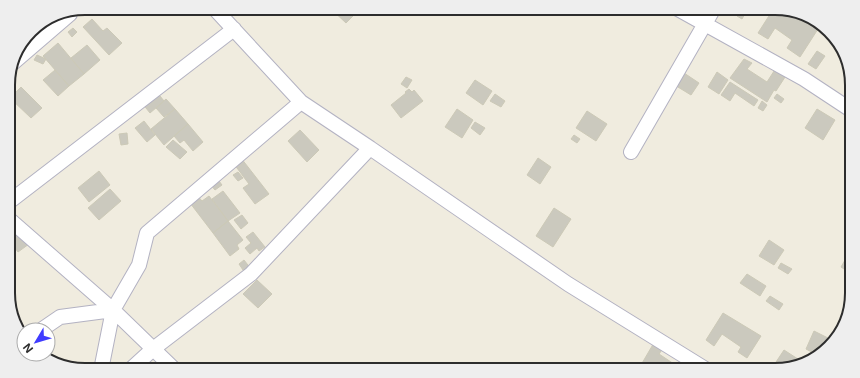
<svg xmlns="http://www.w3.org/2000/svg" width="860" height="378" viewBox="0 0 860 378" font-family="Inter,sans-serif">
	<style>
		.building { fill: #cbc9be; stroke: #ccc9b7 }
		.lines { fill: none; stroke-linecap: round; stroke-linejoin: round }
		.street-casing { stroke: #b3b2c2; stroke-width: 16 }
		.street { stroke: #fff; stroke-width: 14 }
		.rim { fill: none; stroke: #2d2d2d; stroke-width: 2 }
	</style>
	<rect width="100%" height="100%" fill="#f0ecdf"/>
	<path class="building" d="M330,8h16l8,7 -8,8z
		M355,8h14l-7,7z
		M774,8l17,3 27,18 -18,28 -13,-9 5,-8 -17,-12 -7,11 -10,-6z
		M741,9l5,3 -4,7 -5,-3z
		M92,19l11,12 4,-3 15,15 -13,12 -26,-28z
		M73,28l4,4 -5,5 -4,-5z
		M58,43l26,31 -15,12 -26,-30z
		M87,45l13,15 -16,14 -13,-16z
		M817,51l8,5 -9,13 -8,-5z
		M37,55l9,4 -3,5 -9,-4z
		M744,59l8,4 -5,6 20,13 9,-14 11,6 -11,17 -2,-1 -7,12 -37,-24z
		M55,70l14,16 -11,10 -15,-16z
		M681,71l18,12 -8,12 -18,-11z
		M717,72l11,8 -9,14 -11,-7z
		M406,77l6,3 -5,8 -6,-4z
		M475,80l17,11 -9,14 -17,-12z
		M730,82l28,18 -4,6 -19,-13 -5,8 -9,-6z
		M21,87l21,21 -11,10 -21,-20z
		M409,89l3,3 2,-2 9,11 -22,17 -10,-13 15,-12 -1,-1z
		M156,91l8,10 -14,12 -8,-10z
		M495,94l10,7 -4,6 -11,-6z
		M777,94l7,5 -3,4 -7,-5z
		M166,99l9,10 -11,8 -8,-9z
		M762,101l5,4 -4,6 -5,-3z
		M175,109l13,15 -24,21 -13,-16z
		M457,109l16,11 -11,18 -17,-11z
		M817,109l18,11 -12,20 -18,-12z
		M587,111l20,13 -11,17 -20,-13z
		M144,121l11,14 -8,7 -12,-14z
		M475,122l10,6 -5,7 -9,-7z
		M188,124l15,18 -10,9 -9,-11 -4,3 -6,-7z
		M300,130l19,20 -12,12 -19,-21z
		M127,133l1,11 -7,1 -2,-11z
		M574,135l6,4 -3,4 -6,-4z
		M173,140l14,12 -7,7 -14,-12z
		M241,158l28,36 -14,10 -12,-16 6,-4 -15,-20z
		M538,158l13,9 -11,17 -13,-9z
		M99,171l11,14 -21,17 -11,-14z
		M238,172l5,6 -5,3 -5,-6z
		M216,177l6,8 -7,5 -6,-7z
		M110,189l11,12 -22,19 -11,-12z
		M223,191l17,22 -12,8 -16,-22z
		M195,193l7,8 7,-5 19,25 -15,12 -26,-34z
		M554,208l17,11 -18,28 -17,-11z
		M242,215l6,8 -7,6 -7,-9z
		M228,221l15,19 -6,5 2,4 -9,7 -17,-23z
		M18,230l11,14 -11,8 -9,-12v-3z
		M253,232l12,15 -6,4 -2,-3 -7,6 -5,-6 6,-5 -5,-6z
		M769,240l15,10 -10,15 -15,-9z
		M244,260l7,9 -6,4 -6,-9z
		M845,260l7,4 -5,7 -6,-4z
		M781,263l11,6 -4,5 -10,-6z
		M747,274l19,12 -6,10 -20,-13z
		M257,280l15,14 -14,14 -15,-14z
		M770,296l13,8 -4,6 -13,-9z
		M723,313l38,23 -14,22 -9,-6 3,-5 -19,-13 -8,12 -8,-6z
		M814,331l18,9 -13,16 -13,-7z
		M655,341l9,6 -5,7 18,12 6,-9 8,6 -4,7h-39l-7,-5z
		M784,350l17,11 -1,2 -19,7 -7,-5z"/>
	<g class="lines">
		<g class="street-casing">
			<path id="street" d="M214,8l87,94 69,46
				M676,8l128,71 47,31
				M13,63l57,-49
				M631,152l83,-144
				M9,202l225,-173
				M9,219l104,91 62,60
				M41,330l19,-13 53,-7
				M101,370l12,-60 26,-45 8,-32 154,-131
				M130,370l23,-21 98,-75 119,-126 198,136 139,86"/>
		</g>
		<use href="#street" class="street"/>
	</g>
	<path d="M0 0H860V378H0ZM85 15H775A70 70 0 0 1 845 85V293A70 70 0 0 1 775 363H85A70 70 0 0 1 15 293V85A70 70 0 0 1 85 15Z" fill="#eee" fill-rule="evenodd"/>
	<path class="rim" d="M85 15H775A70 70 0 0 1 845 85V293A70 70 0 0 1 775 363H85A70 70 0 0 1 15 293V85A70 70 0 0 1 85 15Z"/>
	<g transform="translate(36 342) rotate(232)"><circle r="19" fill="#ffffff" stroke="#ababab"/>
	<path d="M0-3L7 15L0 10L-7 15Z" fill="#403cff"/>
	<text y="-6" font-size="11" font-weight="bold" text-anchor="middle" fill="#2d2d2d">N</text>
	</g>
</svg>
